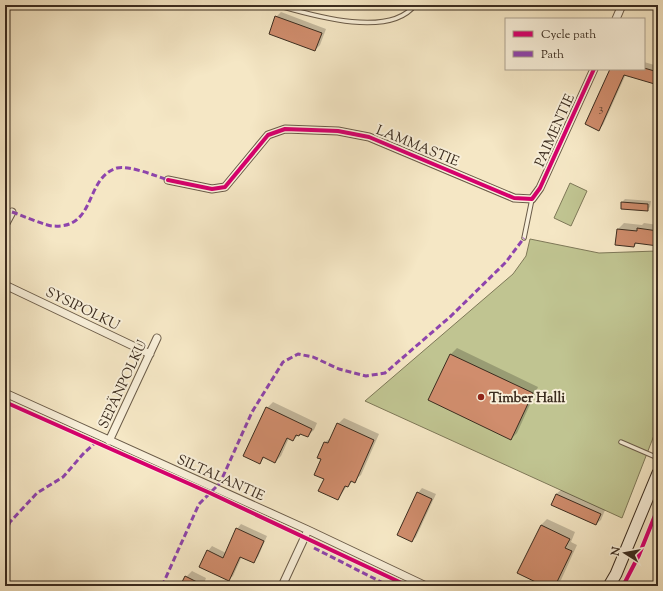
<svg xmlns="http://www.w3.org/2000/svg" width="663" height="591" viewBox="0 0 663 591" font-family="'Sorts Mill Goudy',serif">
	<style>
		.green { fill: #c0c491; stroke: #7e7858 }
		.shadow { fill: #0003 }
		.building { fill: #d08d6d; stroke: #3b2c1f }
		.lines { fill: none; stroke-linecap: round; stroke-linejoin: round }
		.service-casing { stroke: #6a5b48; stroke-width: 5.5 }
		.minor-casing { stroke: #6a5b48; stroke-width: 9 }
		.secondary-casing { stroke: #3b2c1f; stroke-width: 13 }
		.service { stroke: #f8efd9; stroke-width: 3.5 }
		.minor { stroke: #f8efd9; stroke-width: 7 }
		.secondary { stroke: #f8efd9; stroke-width: 11 }
		.quiet { stroke: #8e44ad; stroke-width: 3; stroke-dasharray: 6 3; stroke-linecap: butt }
		.cycleway-casing { stroke: #f8efd9; stroke-width: 6 }
		.cycleway { stroke: #d6006c; stroke-width: 4 }
		.poi-dot { fill: #8f2418; stroke: #f8efd9; stroke-width: 1.5 }
		.labels { text-anchor: middle; stroke-width: 4; stroke-linejoin: round; paint-order: stroke }
		.number-label { font-size: 12px; fill: #604432 }
		.street-label { font-size: 14px; fill: #3b2c1f; stroke: #f8efd9 }
		.poi-label { font-size: 14px; font-weight: bold; fill: #3b2c1f; stroke: #f8efd9; text-anchor: start }
	</style>
	<rect width="100%" height="100%" fill="#f5e7c5"/>
	<filter id="stains"><feTurbulence type="fractalNoise" baseFrequency=".005" numOctaves="4"/><feColorMatrix values="0 0 0 0 .2 0 0 0 0 .09 0 0 0 0 .02 0 0 0 .5 -.17"/></filter>
	<radialGradient id="worn" r=".72"><stop offset=".6" stop-color="#630" stop-opacity="0"/><stop offset="1" stop-color="#630" stop-opacity=".3"/></radialGradient>
	<path class="green" d="M570,183l17,8 -16,35 -17,-8z
		M530,239l69,14 58,-2 -3,27h4v147l-36,93 -257,-117 148,-127 13,-18z"/>
	<path class="shadow" d="M281,12l45,17 -6,16 -5,5 -39,-33z
		M644,62l14,4v25l-2,-1 2,-6 -32,-10 -23,51 -5,5 13,-59 -4,-2h37z
		M625,199l26,2 -1,6 -3,3 -25,-8z
		M624,223l18,2 2,-2 14,2v20l-21,-2 -3,3 -16,-17z
		M457,348l81,39 -21,46 -6,6 -82,-39 22,-46z
		M273,402l44,21 -3,7 -7,6 -6,-3 -8,7 -4,-2 -8,18 -6,6 -10,-5 -6,6 8,-55z
		M344,418l35,16 -18,41 -14,11 -9,13 -13,-20 -3,-20 3,-17 7,-5 6,-13z
		M422,488l14,6 -20,43 -4,4 6,-48z
		M561,490l44,20 -4,10 -5,4 -40,-30z
		M547,519l28,13 -4,10 6,3 -16,35 -6,6h-9l-5,-61z
		M241,524l26,12 -9,21 -5,5 -11,-6 -9,20 -5,4 -20,-29 4,-5 14,7 11,-24z
		M192,571l14,7 -3,8h-22l5,-9z"/>
	<path class="building" d="M275,16l47,17 -7,18 -46,-17z
		M644,68l14,4v13l-34,-10 -25,56 -14,-7 25,-55h34z
		M621,202l27,2v7l-27,-2z
		M637,228l21,3v15l-23,-3 -1,4 -19,-2 2,-16 20,2z
		M450,354l83,39 -22,47 -83,-40z
		M266,407l46,22 -4,8 -8,-3 -1,2 -3,-1 -3,6 -6,-3 -12,25 -12,-6 -3,7 -17,-8z
		M337,423l37,17 -19,43 -4,-2 -3,6 -3,-1 -7,14 -20,-9 6,-12 -10,-4 7,-16 -4,-1 7,-16 4,1z
		M417,492l15,7 -20,43 -15,-7z
		M556,494l45,20 -5,11 -45,-20z
		M541,525l29,14 -5,9 7,3 -17,35h-11l-27,-13z
		M236,528l28,13 -10,22 -14,-6 -11,24 -30,-14 8,-17 16,8z
		M185,576l20,10h-25z"/>
	<g class="lines">
		<g class="service-casing">
			<path id="service" d="M276,5c35,10 113,34 139,0
				M524,238l8,-39
				M621,442l37,16"/>
		</g>
		<g class="minor-casing">
			<path id="minor" d="M616,19l6,-14
				M168,180l44,9 13,-2 43,-52 17,-6 53,2 31,6 145,61 18,1 8,-11 54,-119
				M5,225l7,-13
				M5,285l145,69
				M5,393l303,137 118,56
				M109,441l48,-103
				M282,586l26,-56"/>
		</g>
		<g class="secondary-casing">
			<path id="secondary" d="M609,586l7,-12 42,-101"/>
		</g>
		<use href="#service" class="service"/>
		<use href="#minor" class="minor"/>
		<use href="#secondary" class="secondary"/>
		<path class="quiet" d="M12,212c9,3 34,14 41,14 44,3 31,-48 64,-58 12,-3 39,8 51,12
			M5,533l5,-11 27,-29 26,-16 21,-24 11,-10
			M314,548l75,38
			M162,586l37,-82 21,-21 32,-71 31,-50 15,-8 15,3 26,12 27,7 19,-3 66,-57 55,-54 18,-24"/>
		<g class="cycleway-casing">
			<path id="cycleway" d="M168,180l44,9 13,-2 43,-52 17,-6 53,2 31,6 145,61 18,1 8,-11 54,-119
				M5,402l205,91 198,93
				M623,586l16,-31 19,-47"/>
		</g>
		<use href="#cycleway" class="cycleway"/>
	</g>
	<circle class="poi-dot" cx="481" cy="397" r="4"/>
	<g class="labels">
		<g class="number-label">
			<text x="601" y="112">3</text>
		</g>
		<g class="street-label">
			<text transform="translate(554 130) rotate(-66)" y="5">PAIMENTIE</text>
			<text transform="translate(418 145) rotate(22)" y="5">LAMMASTIE</text>
			<text transform="translate(83 308) rotate(26)" y="5">SYSIPOLKU</text>
			<text transform="translate(122 384) rotate(-65)" y="5">SEPÄNPOLKU</text>
			<text transform="translate(221 477) rotate(24)" y="5">SILTALANTIE</text>
		</g>
		<g class="poi-label">
			<text x="489" y="402">Timber Halli</text>
		</g>
	</g>
	<rect width="663" height="591" fill="none" stroke="#f5e7c5" stroke-width="20"/>
	<rect x="6" y="6" width="651" height="579" fill="none" stroke="#3b2c1f" stroke-width="2"/>
	<rect x="10" y="10" width="643" height="571" fill="none" stroke="#3b2c1f"/>
	<rect x="505" y="18" width="140" height="52" fill="#f8efd9" stroke="#aca18f"/>
	<rect x="513" y="31" width="20" height="6" fill="#d6006c" stroke="#aca18f"/>
	<text x="541" y="38" font-size="12" fill="#3b2c1f">Cycle path</text>
	<rect x="513" y="51" width="20" height="6" fill="#8e44ad" stroke="#aca18f"/>
	<text x="541" y="58" font-size="12" fill="#3b2c1f">Path</text>
	<g transform="translate(625 553) rotate(281)" stroke="#f8efd9" stroke-width="3" paint-order="stroke">
	<path d="M0-3L7 15L0 10L-7 15Z" fill="#3b2c1f"/>
	<text y="-6" font-size="11" font-weight="bold" text-anchor="middle" fill="#3b2c1f">N</text>
	</g>
	<rect width="100%" height="100%" filter="url(#stains)"/>
	<rect width="100%" height="100%" fill="url(#worn)"/>
</svg>
